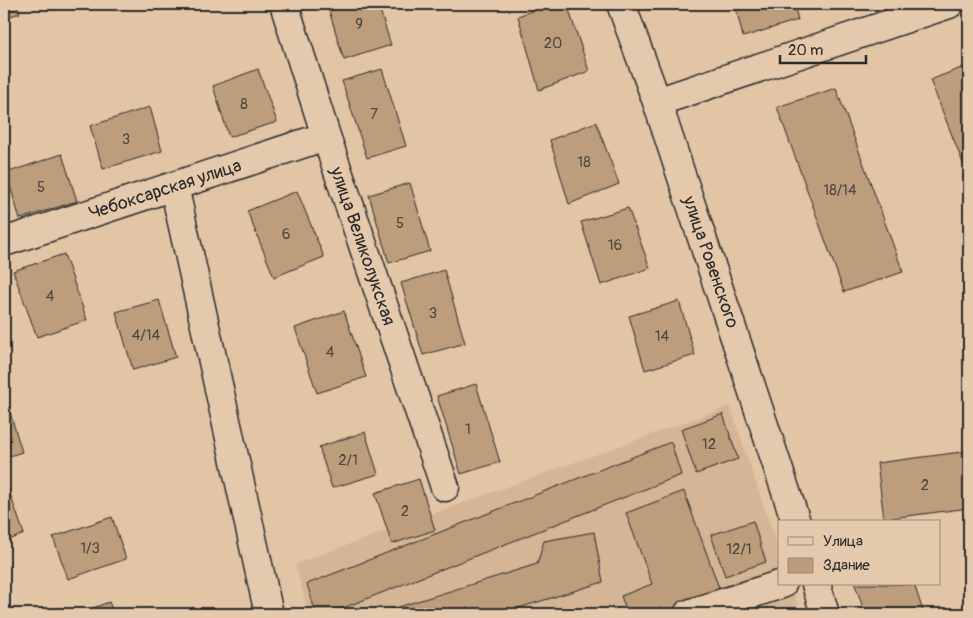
<svg xmlns="http://www.w3.org/2000/svg" width="973" height="618" viewBox="0 0 973 618" font-family="Pangolin,sans-serif">
	<style>
		.built { fill: #d4b696 }
		.building { fill: #bc9d7b; stroke: #2b2b2b }
		.lines { fill: none; stroke-linecap: round; stroke-linejoin: round }
		.minor-casing { stroke: #2b2b2b; stroke-width: 31 }
		.minor { stroke: #e5c9ac; stroke-width: 28 }
		.labels { text-anchor: middle; stroke-width: 4; stroke-linejoin: round; paint-order: stroke }
		.number-label { font-size: 15px; fill: #4f483f }
		.street-label { font-size: 18px; fill: #2b2b2b; stroke: #e5c9ac }
	</style>
	<rect width="100%" height="100%" fill="#e2c5a5"/>
	<filter id="ink" filterUnits="userSpaceOnUse"><feTurbulence type="fractalNoise" baseFrequency=".02" numOctaves="2"/><feDisplacementMap in="SourceGraphic" scale="10" xChannelSelector="R" yChannelSelector="G"/><feConvolveMatrix kernelMatrix="1 2 1 2 8 2 1 2 1" color-interpolation-filters="sRGB"/></filter>
	<g filter="url(#ink)">
		<path class="built" d="M730,406l49,145v33h12l7,22 -25,8h-464l-14,-50z"/>
		<path class="building" d="M4,4h13l3,9 -16,5z
			M327,4h51l13,41 -47,15z
			M549,4h18l22,67 -50,19 -21,-74z
			M735,4h59l4,16 -55,17z
			M969,65v113l-39,-98z
			M258,69l19,53 -48,15 -16,-51z
			M382,69l24,77 -39,12 -25,-77z
			M836,88l67,184 -59,20 -67,-185z
			M150,107l12,44 -59,18 -13,-43z
			M596,122l23,62 -50,20 -19,-64z
			M62,154l15,47 -57,18 -14,-46z
			M410,183l20,68 -41,12 -20,-68z
			M297,191l27,66 -50,20 -27,-66z
			M628,208l22,60 -49,17 -20,-63z
			M64,254l23,66 -50,17 -24,-66z
			M444,270l21,73 -42,12 -22,-72z
			M159,300l17,57 -43,13 -17,-58z
			M679,301l16,54 -50,15 -16,-54z
			M344,311l22,66 -49,16 -22,-65z
			M476,384l24,78 -39,12 -24,-78z
			M8,406l14,46 -18,6v-51z
			M723,414l15,45 -42,15 -15,-45z
			M365,432l13,42 -46,14 -13,-41z
			M671,442l10,33 -353,139h-12l-9,-30z
			M969,451v57l-85,11 -7,-56z
			M419,479l16,51 -43,14 -17,-51z
			M7,485l17,49 -20,8v-55z
			M684,491l38,105 -51,18h-43l-7,-18 31,-12 -26,-71z
			M112,517l14,42 -58,20 -15,-42z
			M753,521l13,41 -41,14 -14,-41z
			M594,532l9,50 -104,32h-123l161,-50 7,-23z
			M855,584h59l10,30h-59z
			M109,602l5,12h-37z"/>
		<g class="lines">
			<g class="minor-casing">
				<path id="minor" d="M284,4l42,132 119,351
					M621,4l36,98 139,420
					M657,102l292,-98
					M174,186l95,428
					M4,242l322,-106
					M816,584l9,30
					M688,614l94,-30"/>
			</g>
			<use href="#minor" class="minor"/>
		</g>
	</g>
	<g class="labels">
		<g class="number-label">
			<text x="359" y="29">9</text>
			<text x="553" y="48">20</text>
			<text x="244" y="109">8</text>
			<text x="374" y="119">7</text>
			<text x="126" y="144">3</text>
			<text x="584" y="167">18</text>
			<text x="41" y="192">5</text>
			<text x="840" y="195">18/14</text>
			<text x="400" y="228">5</text>
			<text x="286" y="239">6</text>
			<text x="615" y="250">16</text>
			<text x="50" y="301">4</text>
			<text x="433" y="318">3</text>
			<text x="146" y="340">4/14</text>
			<text x="662" y="341">14</text>
			<text x="330" y="357">4</text>
			<text x="468" y="434">1</text>
			<text x="709" y="449">12</text>
			<text x="348" y="465">2/1</text>
			<text x="925" y="490">2</text>
			<text x="405" y="516">2</text>
			<text x="90" y="553">1/3</text>
			<text x="739" y="554">12/1</text>
		</g>
		<g class="street-label">
			<text transform="translate(165 189) rotate(-18)" y="6">Чебоксарская улица</text>
			<text transform="translate(363 246) rotate(71)" y="6">улица Великолукская</text>
			<text transform="translate(711 262) rotate(71)" y="6">улица Ровенского</text>
		</g>
	</g>
	<rect width="973" height="618" fill="none" stroke="#e5c9ac" stroke-width="20"/>
	<rect x="10" y="10" width="953" height="598" fill="none" stroke="#2b2b2b" stroke-width="2" filter="url(#ink)"/>
	<rect x="778" y="520" width="162" height="65" fill="#e5c9ac" stroke="#9b8a78"/>
	<rect x="788" y="537" width="25" height="8" fill="#e5c9ac" stroke="#9b8a78"/>
	<text x="823" y="546" font-size="15" fill="#2b2b2b">Улица</text>
	<rect x="788" y="558" width="25" height="15" fill="#bc9d7b" stroke="#9b8a78"/>
	<text x="823" y="570" font-size="15" fill="#2b2b2b">Здание</text>
	<path d="M780 55v8h86v-8" fill="none" stroke="#2b2b2b" stroke-width="2.5"/>
	<text x="788" y="55" font-size="15" fill="#2b2b2b" stroke="#e5c9ac" stroke-width="4" paint-order="stroke">20 m</text>
</svg>
